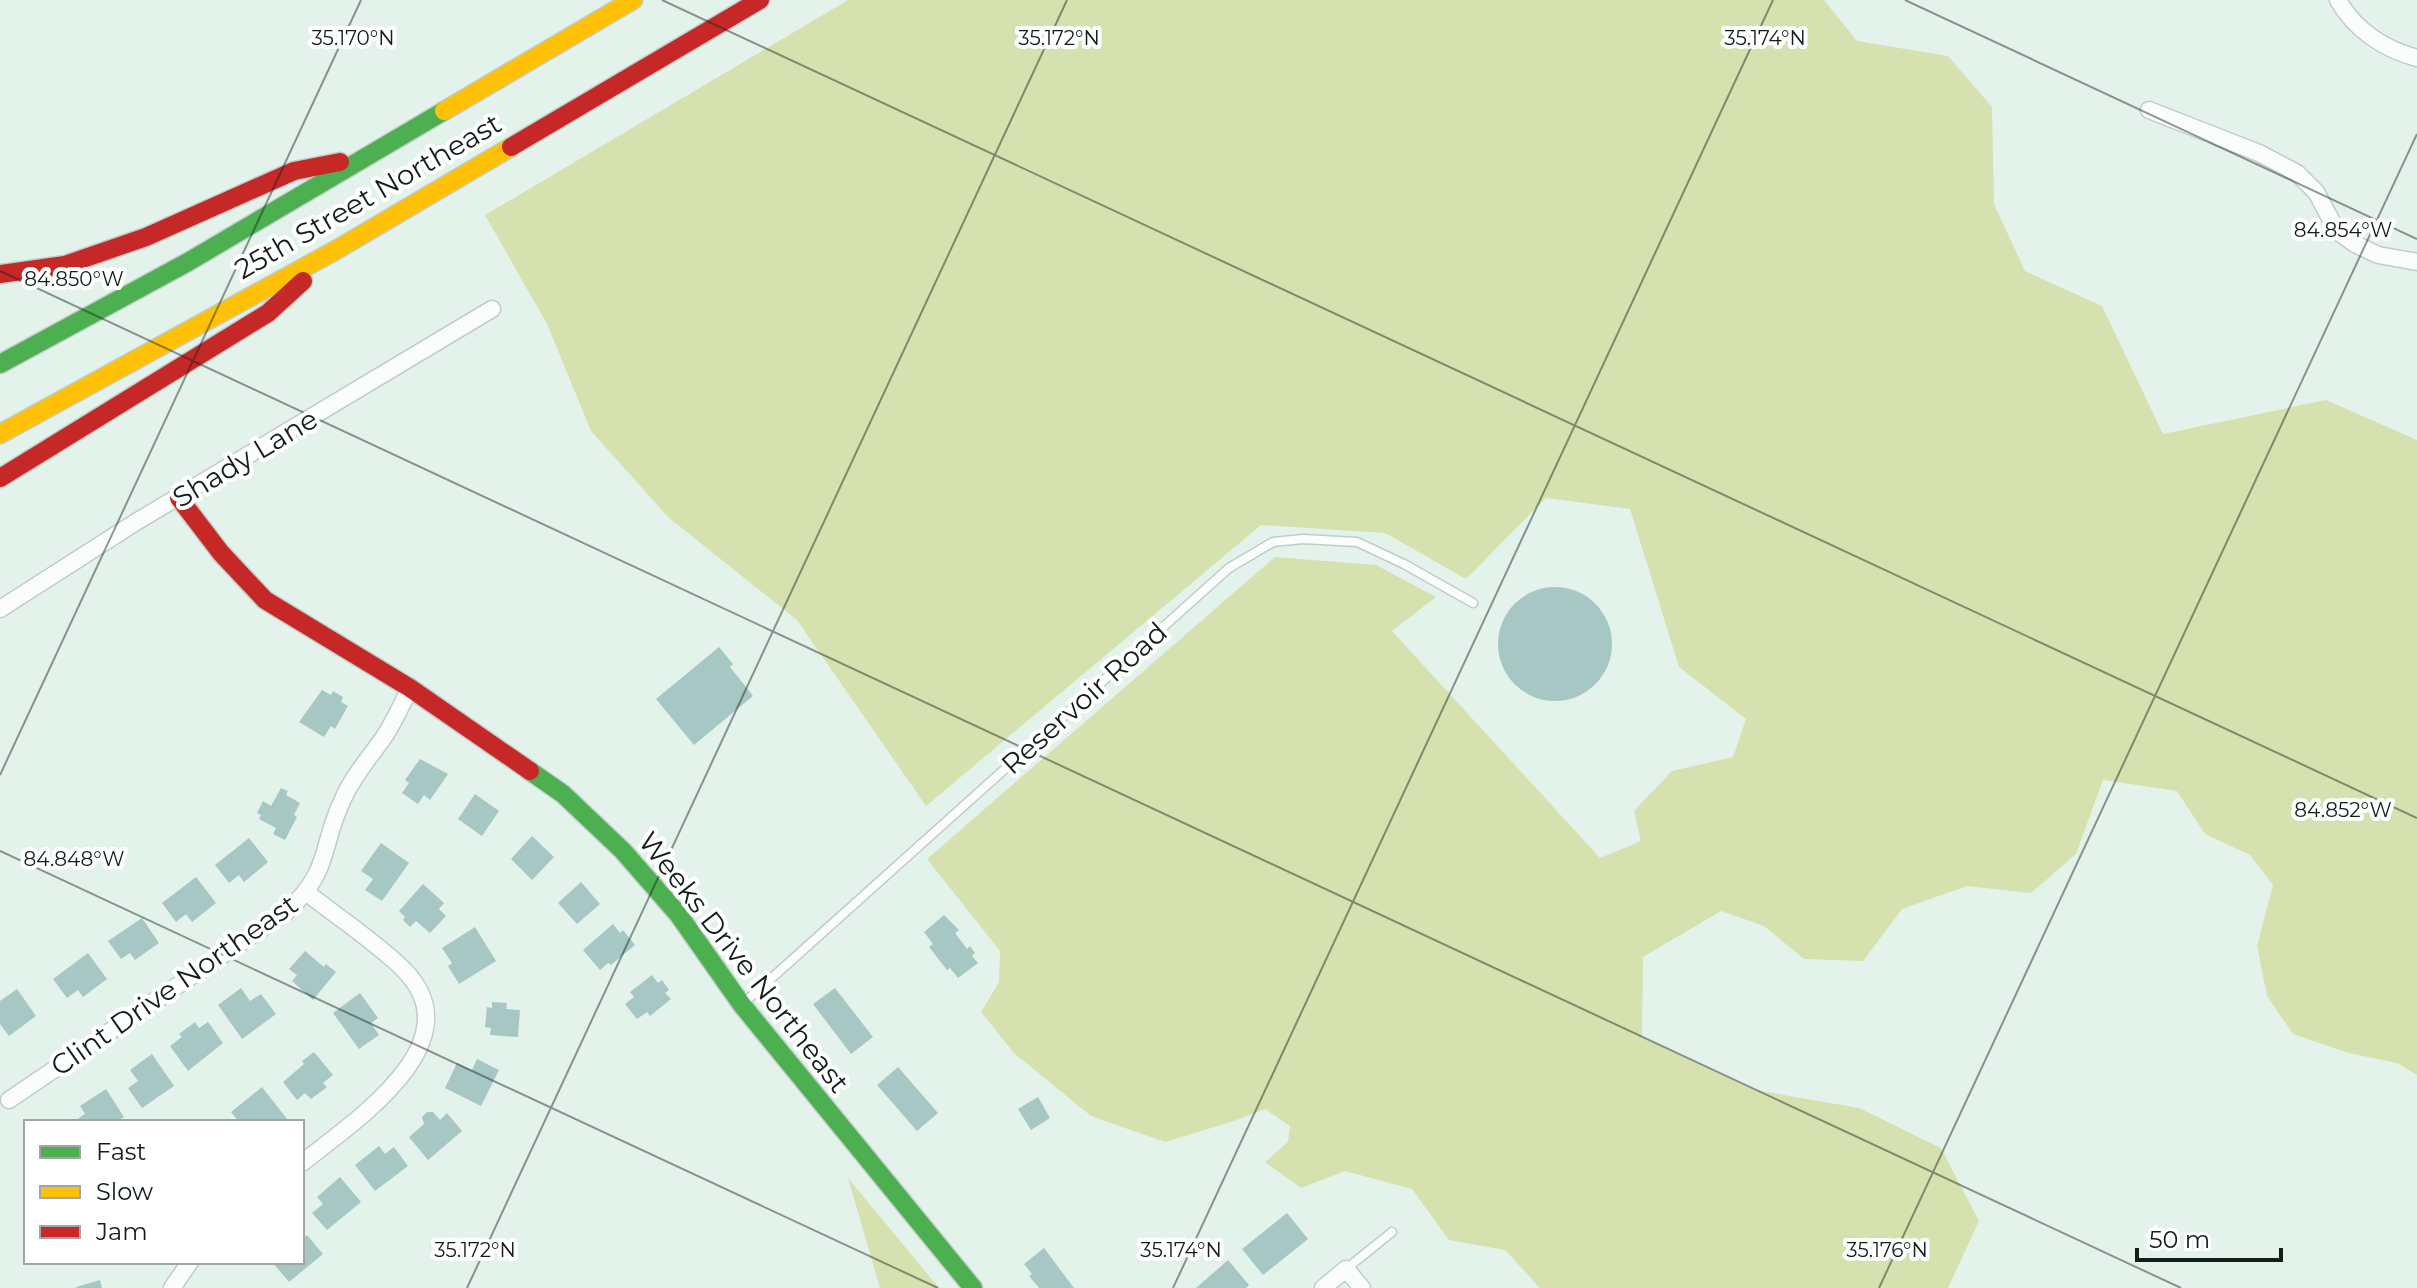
<svg xmlns="http://www.w3.org/2000/svg" width="2417" height="1288" viewBox="0 0 2417 1288" font-family="Montserrat,sans-serif">
	<style>
		.green { fill: #d5e2af }
		.building { fill: #a6c7c3 }
		.lines { fill: none; stroke-linecap: round; stroke-linejoin: round }
		.lane-casing { stroke: #c0cdc7; stroke-width: 11 }
		.street-casing { stroke: #c0cdc7; stroke-width: 19 }
		.fast-casing { stroke: #c0cdc7; stroke-width: 21 }
		.slow-casing { stroke: #c0cdc7; stroke-width: 21 }
		.jam-casing { stroke: #c0cdc7; stroke-width: 21 }
		.lane { stroke: #fbfdfc; stroke-width: 8 }
		.street { stroke: #fbfdfc; stroke-width: 16 }
		.fast { stroke: #4caf50; stroke-width: 18 }
		.slow { stroke: #ffc107; stroke-width: 18 }
		.jam { stroke: #c62828; stroke-width: 18 }
		.ticks { fill: none; stroke: #131e19; stroke-width: 2; stroke-opacity: 0.45 }
		.labels { text-anchor: middle; stroke-width: 8; stroke-linejoin: round; paint-order: stroke }
		.street-label { font-size: 28px; fill: #131e19; stroke: #fff }
		.ticks-label { font-size: 20px; text-anchor: middle; fill: #131e19; stroke: #fff; stroke-width: 8; stroke-linejoin: round; paint-order: stroke }
	</style>
	<rect width="100%" height="100%" fill="#e3f3ec"/>
	<path class="green" d="M848,0h976l33,41 91,15 44,51 2,97 31,67 77,35 61,128 163,-34 91,40v635l-20,-12 -48,-10 -56,-19 -26,-38 -10,-50 16,-61 -23,-30 -45,-21 -28,-43 -74,-11 -27,74 -45,39 -64,-7 -65,23 -39,52 -59,-2 -40,-33 -43,-15 -78,46 -1,80 113,53 104,18 82,40 38,73 -31,67h-408l-35,-38 -56,-10 -37,-51 -67,-18 -44,17 -36,-26 23,-20 2,-16 -25,-17 -31,12 -69,21 -74,-26 -77,-63 -33,-41 18,-30 1,-31 -73,-92 348,-302 101,8 60,32 -44,34 208,227 41,-17 -7,-30 38,-40 61,-14 13,-38 -67,-52 -49,-158 -84,-11 -80,81 -81,-46 -124,-8 -335,281 -129,-186 -129,-103 -77,-86 -44,-107 -62,-109z
		M848,1178l91,110h-59z"/>
	<path class="building" d="M1498 644a57 57 0 1 1 114 0a57 57 0 1 1-114 0Z
		M719,647l14,17 -3,3 23,29 -59,49 -38,-46z
		M322,690l9,5 2,-4 10,6 -2,5 7,4 -13,23 -4,-3 -7,11 -25,-15z
		M420,759l28,15 -18,26 -6,-5 -6,9 -16,-11 7,-10 -4,-3z
		M281,788l7,3 -2,4 14,8 -6,12 3,2 -12,23 -12,-6 3,-6 -17,-9 2,-4 -4,-2 6,-12 8,5z
		M475,794l24,17 -17,25 -24,-17z
		M532,836l22,21 -22,23 -21,-21z
		M249,838l19,24 -24,20 -5,-7 -10,8 -14,-18z
		M381,843l28,20 -27,38 -17,-11 8,-11 -12,-8z
		M196,877l20,26 -24,19 -6,-8 -10,8 -14,-19z
		M581,882l19,22 -23,20 -19,-21z
		M423,884l21,19 -5,6 7,7 -16,17 -14,-12 -6,6 -7,-7 2,-3 -6,-6z
		M944,915l15,15 -4,3 12,16 3,-3 5,7 -3,3 6,7 -20,15 -8,-10 -3,2 -18,-23 4,-3 -9,-12z
		M142,918l17,25 -24,17 -5,-7 -9,6 -13,-18z
		M613,924l7,9 3,-3 12,15 -24,20 -3,-2 -8,7 -17,-20z
		M475,927l21,34 -37,23 -11,-18 4,-3 -10,-15z
		M305,951l19,16 2,-3 10,8 -23,28 -21,-19 5,-6 -8,-6z
		M88,953l19,26 -24,18 -5,-7 -11,8 -14,-19z
		M652,975l6,8 4,-3 7,10 -4,3 6,6 -21,17 -3,-4 -10,7 -12,-15 9,-7 -4,-5z
		M241,988l9,13 11,-7 15,20 -34,25 -24,-34z
		M835,988l38,49 -22,17 -38,-50z
		M17,989l19,27 -27,20 -9,-12v-23z
		M360,993l18,25 -7,5 8,12 -20,14 -26,-36z
		M492,1002l15,1 -1,6 14,1 -2,27 -28,-2 1,-7 -6,-1 2,-20 5,1z
		M195,1022l4,6 9,-6 15,21 -35,28 -18,-25 12,-9 -3,-3z
		M314,1052l19,23 -10,8 4,4 -16,12 -6,-6 -8,7 -14,-18 21,-18 -2,-3z
		M152,1054l22,32 -32,22 -14,-20 10,-7 -8,-11z
		M477,1059l22,11 -18,36 -36,-18 12,-25 15,7z
		M898,1067l40,46 -21,18 -40,-46z
		M262,1087l25,32 -4,3h-44l-8,-10z
		M106,1089l18,28 -8,5h-43l12,-8 -5,-8z
		M1038,1097l12,21 -19,12 -13,-21z
		M427,1112h6l7,8 7,-7 15,18 -34,29 -19,-23 15,-13 -2,-7z
		M379,1146l6,8 9,-7 14,19 -33,25 -20,-26z
		M340,1177l21,25 -34,28 -15,-17 11,-9 -6,-7z
		M1287,1213l21,26 -45,36 -21,-26z
		M307,1235l16,19 -34,28 -17,-20h30v-23z
		M1044,1248l30,40h-35l-10,-12 3,-2 -8,-10z
		M1228,1260l21,25 -3,3h-50z
		M100,1280l2,8h-26v-1z"/>
	<g class="lines">
		<g class="lane-casing">
			<path id="lane" d="M745,1002l484,-434 44,-26 30,-3 54,3 47,22 69,39
				M1346,1269l46,-37"/>
		</g>
		<g class="street-casing">
			<path id="street" d="M2338,0c17,30 46,49 79,58
				M2149,110l110,43 38,20 19,19 21,39 18,13 23,11 39,7
				M0,609l136,-87 356,-213
				M9,1100l277,-188c46,-41 34,-66 57,-113 10,-23 27,-42 41,-62 10,-15 18,-33 26,-49
				M302,1163c51,-41 175,-121 101,-194 -26,-26 -67,-53 -97,-77
				M172,1288l18,-26
				M1323,1288l23,-19 16,19"/>
		</g>
		<g class="fast-casing">
			<path id="fast" d="M0,364l188,-102 256,-151
				M530,771l33,23 60,57 55,63 64,91 231,283"/>
		</g>
		<g class="slow-casing">
			<path id="slow" d="M444,111l189,-111
				M0,434l336,-184 175,-103"/>
		</g>
		<g class="jam-casing">
			<path id="jam" d="M511,147l249,-147
				M0,274l65,-9 81,-28 148,-66 46,-9
				M0,478l268,-165 35,-32
				M179,498l42,55 44,47 145,88 120,83"/>
		</g>
		<use href="#lane" class="lane"/>
		<use href="#street" class="street"/>
		<use href="#fast" class="fast"/>
		<use href="#slow" class="slow"/>
		<use href="#jam" class="jam"/>
	</g>
	<path class="ticks" d="M662,0l1755,818M1905,0l512,239M0,271l2181,1017M0,775l361,-775M0,851l938,437M467,1288l600,-1288M1173,1288l600,-1288M1879,1288l538,-1154"/>
	<g class="labels">
		<g class="street-label">
			<text transform="translate(368 196) rotate(-30)" y="10">25th Street Northeast</text>
			<text transform="translate(245 458) rotate(-31)" y="10">Shady Lane</text>
			<text transform="translate(1084 698) rotate(-42)" y="10">Reservoir Road</text>
			<text transform="translate(744 962) rotate(52)" y="10">Weeks Drive Northeast</text>
			<text transform="translate(174 985) rotate(-35)" y="10">Clint Drive Northeast</text>
		</g>
	</g>
	<g class="ticks-label">
		<text x="353" y="45">35.170°N</text>
		<text x="1059" y="45">35.172°N</text>
		<text x="1765" y="45">35.174°N</text>
		<text x="2343" y="237">84.854°W</text>
		<text x="74" y="286">84.850°W</text>
		<text x="2343" y="817">84.852°W</text>
		<text x="74" y="866">84.848°W</text>
		<text x="1181" y="1257">35.174°N</text>
		<text x="1887" y="1257">35.176°N</text>
		<text x="475" y="1257">35.172°N</text>
	</g>
	<rect x="24" y="1120" width="280" height="144" fill="#ffffff" stroke="#a1a5a3" stroke-width="2"/>
	<rect x="40" y="1146" width="40" height="12" fill="#4caf50" stroke="#a1a5a3" stroke-width="2"/>
	<text x="96" y="1160" font-size="24" fill="#131e19">Fast</text>
	<rect x="40" y="1186" width="40" height="12" fill="#ffc107" stroke="#a1a5a3" stroke-width="2"/>
	<text x="96" y="1200" font-size="24" fill="#131e19">Slow</text>
	<rect x="40" y="1226" width="40" height="12" fill="#c62828" stroke="#a1a5a3" stroke-width="2"/>
	<text x="96" y="1240" font-size="24" fill="#131e19">Jam</text>
	<path d="M2137 1248v12h144v-12" fill="none" stroke="#131e19" stroke-width="4"/>
	<text x="2149" y="1248" font-size="24" fill="#131e19" stroke="#ffffff" stroke-width="6" paint-order="stroke">50 m</text>
</svg>
